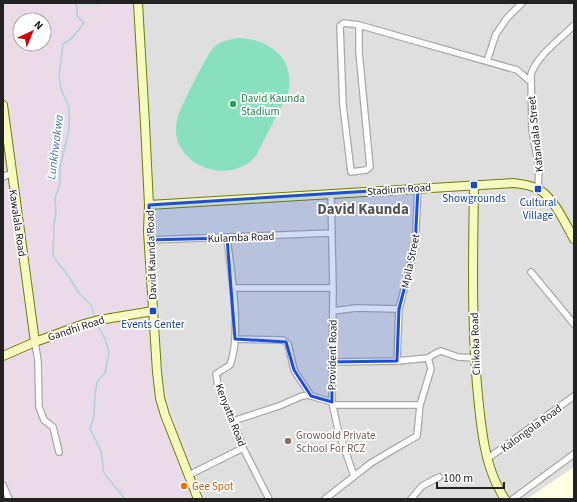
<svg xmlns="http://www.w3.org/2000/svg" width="577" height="502" viewBox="0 0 577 502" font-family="'Source Sans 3',sans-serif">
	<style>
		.residential { fill: #e0dfdf }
		.industrial { fill: #ebdbe8; fill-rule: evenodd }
		.education { fill: #ffffe5 }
		.pitch { fill: #88e0be }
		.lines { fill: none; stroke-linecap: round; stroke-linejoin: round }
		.stream { stroke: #aad3df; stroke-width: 1.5 }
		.street-casing { stroke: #a9a9a9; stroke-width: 8 }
		.secondary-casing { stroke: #707d05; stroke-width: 10 }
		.street { stroke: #fff; stroke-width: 5.5 }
		.secondary { stroke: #f7fabf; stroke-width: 8 }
		.marked { fill: #1d4ed8; fill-opacity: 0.2; stroke: #1d4ed8; stroke-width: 3; stroke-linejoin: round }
		.leisure-dot { fill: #2e9e5b; stroke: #fff; stroke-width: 1.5 }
		.transit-dot { fill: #1a4fb4; stroke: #fff; stroke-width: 1.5 }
		.education-dot { fill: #8d6e63; stroke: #fff; stroke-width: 1.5 }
		.food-dot { fill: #e8710a; stroke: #fff; stroke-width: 1.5 }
		.labels { text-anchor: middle; stroke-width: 3.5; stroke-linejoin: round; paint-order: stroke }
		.leisure-label { font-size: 11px; fill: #27864d; stroke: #fff; text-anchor: start }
		.street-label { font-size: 11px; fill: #222; stroke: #fff }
		.transit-label { font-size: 11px; fill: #164399; stroke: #fff }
		.education-label { font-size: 11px; fill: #785e54; stroke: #fff; text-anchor: start }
		.food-label { font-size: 11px; fill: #c56008; stroke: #fff; text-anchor: start }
		.water-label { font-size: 12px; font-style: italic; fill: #4a7aab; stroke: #fff }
		.district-label { font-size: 15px; font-weight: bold; fill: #555; stroke: #fff }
	</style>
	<rect width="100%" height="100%" fill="#f2efe9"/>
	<path class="residential" d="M51,3h56l-10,5z
		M135,3h439v496h-370l-46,-126z"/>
	<path class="industrial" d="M3,3h48l46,5 10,-5h28l23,370 46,126h-201zM20,20h24v24h-24z"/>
	<path class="education" d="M574,467v32h-47z"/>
	<path class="pitch" d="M236,38c33,0 60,20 52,55l-32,63c-24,28 -75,14 -80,-23 0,-4 0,-9 1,-13 2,-10 30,-66 37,-73 6,-6 15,-7 22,-9z"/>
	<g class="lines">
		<path class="stream" d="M75,3l2,4v9l7,7 -13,16 -8,5 -4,31 2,14 8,18v22l-9,39v16l-5,14 1,17 -2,8 -1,33 16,21 9,15 13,13 4,12
			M98,326l7,13 4,13 -4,21 -8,9 -2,13 -1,21 -4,13 11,22 3,22 21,26"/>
		<g class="street-casing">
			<path id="street" d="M359,25v27l11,115 -4,3 -15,2 -8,-67 -3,-79 4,-3 15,2 158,45 14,12
				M487,61l9,-27 11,-16 15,-15
				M3,177l9,-4
				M538,189l1,-21 -7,-38 -1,-56c8,-21 29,-34 43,-49
				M331,194l2,94 -1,114 6,28 16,46
				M227,238c4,34 15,96 3,127l-14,9 2,12 15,35 10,27 26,51
				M149,240l183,-7
				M531,272l43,52
				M233,288h100
				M333,311l23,-3 43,1
				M235,339l48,1 5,4 6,26 17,26
				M35,342l3,19 1,46 5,13 9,7 6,25
				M397,361l2,-52 16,-61 3,-60
				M332,362l65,-1 31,-3 8,-5 5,-2 17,6 17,1
				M333,405h87
				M233,421l46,-15 23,-10 6,-1 24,7
				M487,459l87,-63
				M189,475l54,-27
				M3,485l6,14
				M325,499l46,-36 20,-12 26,-15 3,-31 11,-36 -3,-11
				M411,499l11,-13 17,-9
				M513,499l61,-45"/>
		</g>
		<g class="secondary-casing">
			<path id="secondary" d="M138,3l7,121 4,81 -1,26 9,141 3,26 5,17 33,84
				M3,105l32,237
				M474,185c-1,73 -3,148 5,221 3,27 6,53 17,77 3,5 5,11 9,16
				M149,205l365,-22c8,1 17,2 24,6 15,7 28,36 36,50
				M3,356l32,-14 49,-18 15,-4 54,-9"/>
		</g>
		<use href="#street" class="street"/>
		<use href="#secondary" class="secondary"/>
	</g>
	<path class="marked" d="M418,188l-3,60 -16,61 -2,52 -65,1v40l-21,-6 -17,-26 -8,-28 -51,-3 -8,-101 -78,2v-35z"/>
	<circle class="leisure-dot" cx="233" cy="104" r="4"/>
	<g class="transit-dot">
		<rect x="470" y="181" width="8" height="8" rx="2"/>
		<rect x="534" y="185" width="8" height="8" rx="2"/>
		<rect x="149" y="307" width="8" height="8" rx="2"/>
	</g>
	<circle class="education-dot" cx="288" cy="441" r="4"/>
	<circle class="food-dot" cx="184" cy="486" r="4"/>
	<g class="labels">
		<g class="leisure-label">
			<text x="241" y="102">David Kaunda<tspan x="241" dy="13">Stadium</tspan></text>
		</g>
		<g class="street-label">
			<text transform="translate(535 134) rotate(-96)" y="4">Katandala Street</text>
			<text transform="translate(399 189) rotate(-4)" y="4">Stadium Road</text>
			<text transform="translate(18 223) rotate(82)" y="4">Kawalala Road</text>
			<text transform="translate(241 237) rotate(-2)" y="4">Kulamba Road</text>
			<text transform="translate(151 255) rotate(-92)" y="4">David Kaunda Road</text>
			<text transform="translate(410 261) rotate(-78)" y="4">Mpila Street</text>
			<text transform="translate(76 328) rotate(-18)" y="4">Gandhi Road</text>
			<text transform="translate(475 344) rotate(-92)" y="4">Chikoka Road</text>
			<text transform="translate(332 355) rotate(-89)" y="4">Provident Road</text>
			<text transform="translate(231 415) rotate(69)" y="4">Kenyatta Road</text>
			<text transform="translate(531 428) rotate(-36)" y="4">Kalongola Road</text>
		</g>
		<g class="transit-label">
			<text x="474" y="202">Showgrounds</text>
			<text x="538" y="206">Cultural<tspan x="538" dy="13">Village</tspan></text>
			<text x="153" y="328">Events Center</text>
		</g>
		<g class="education-label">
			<text x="296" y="439">Growoold Private<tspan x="296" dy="13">School For RCZ</tspan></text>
		</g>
		<g class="food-label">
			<text x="192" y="490">Gee Spot</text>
		</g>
		<g class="water-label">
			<text transform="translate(55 147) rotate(-83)" y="4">Lunkhwakwa</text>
		</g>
		<g class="district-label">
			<text x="363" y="214">David Kaunda</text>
		</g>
	</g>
	<rect width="577" height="502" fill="none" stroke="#222222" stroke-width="8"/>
	<g transform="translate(32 32) rotate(44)"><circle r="19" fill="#ffffff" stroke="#a7a7a7"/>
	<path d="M0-3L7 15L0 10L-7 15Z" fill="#d40000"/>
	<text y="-6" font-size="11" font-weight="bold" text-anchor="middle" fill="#222222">N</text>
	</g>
	<path d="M437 482v6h67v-6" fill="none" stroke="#222222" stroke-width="2"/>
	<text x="443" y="482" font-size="12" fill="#222222" stroke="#ffffff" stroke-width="3" paint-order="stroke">100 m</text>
</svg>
